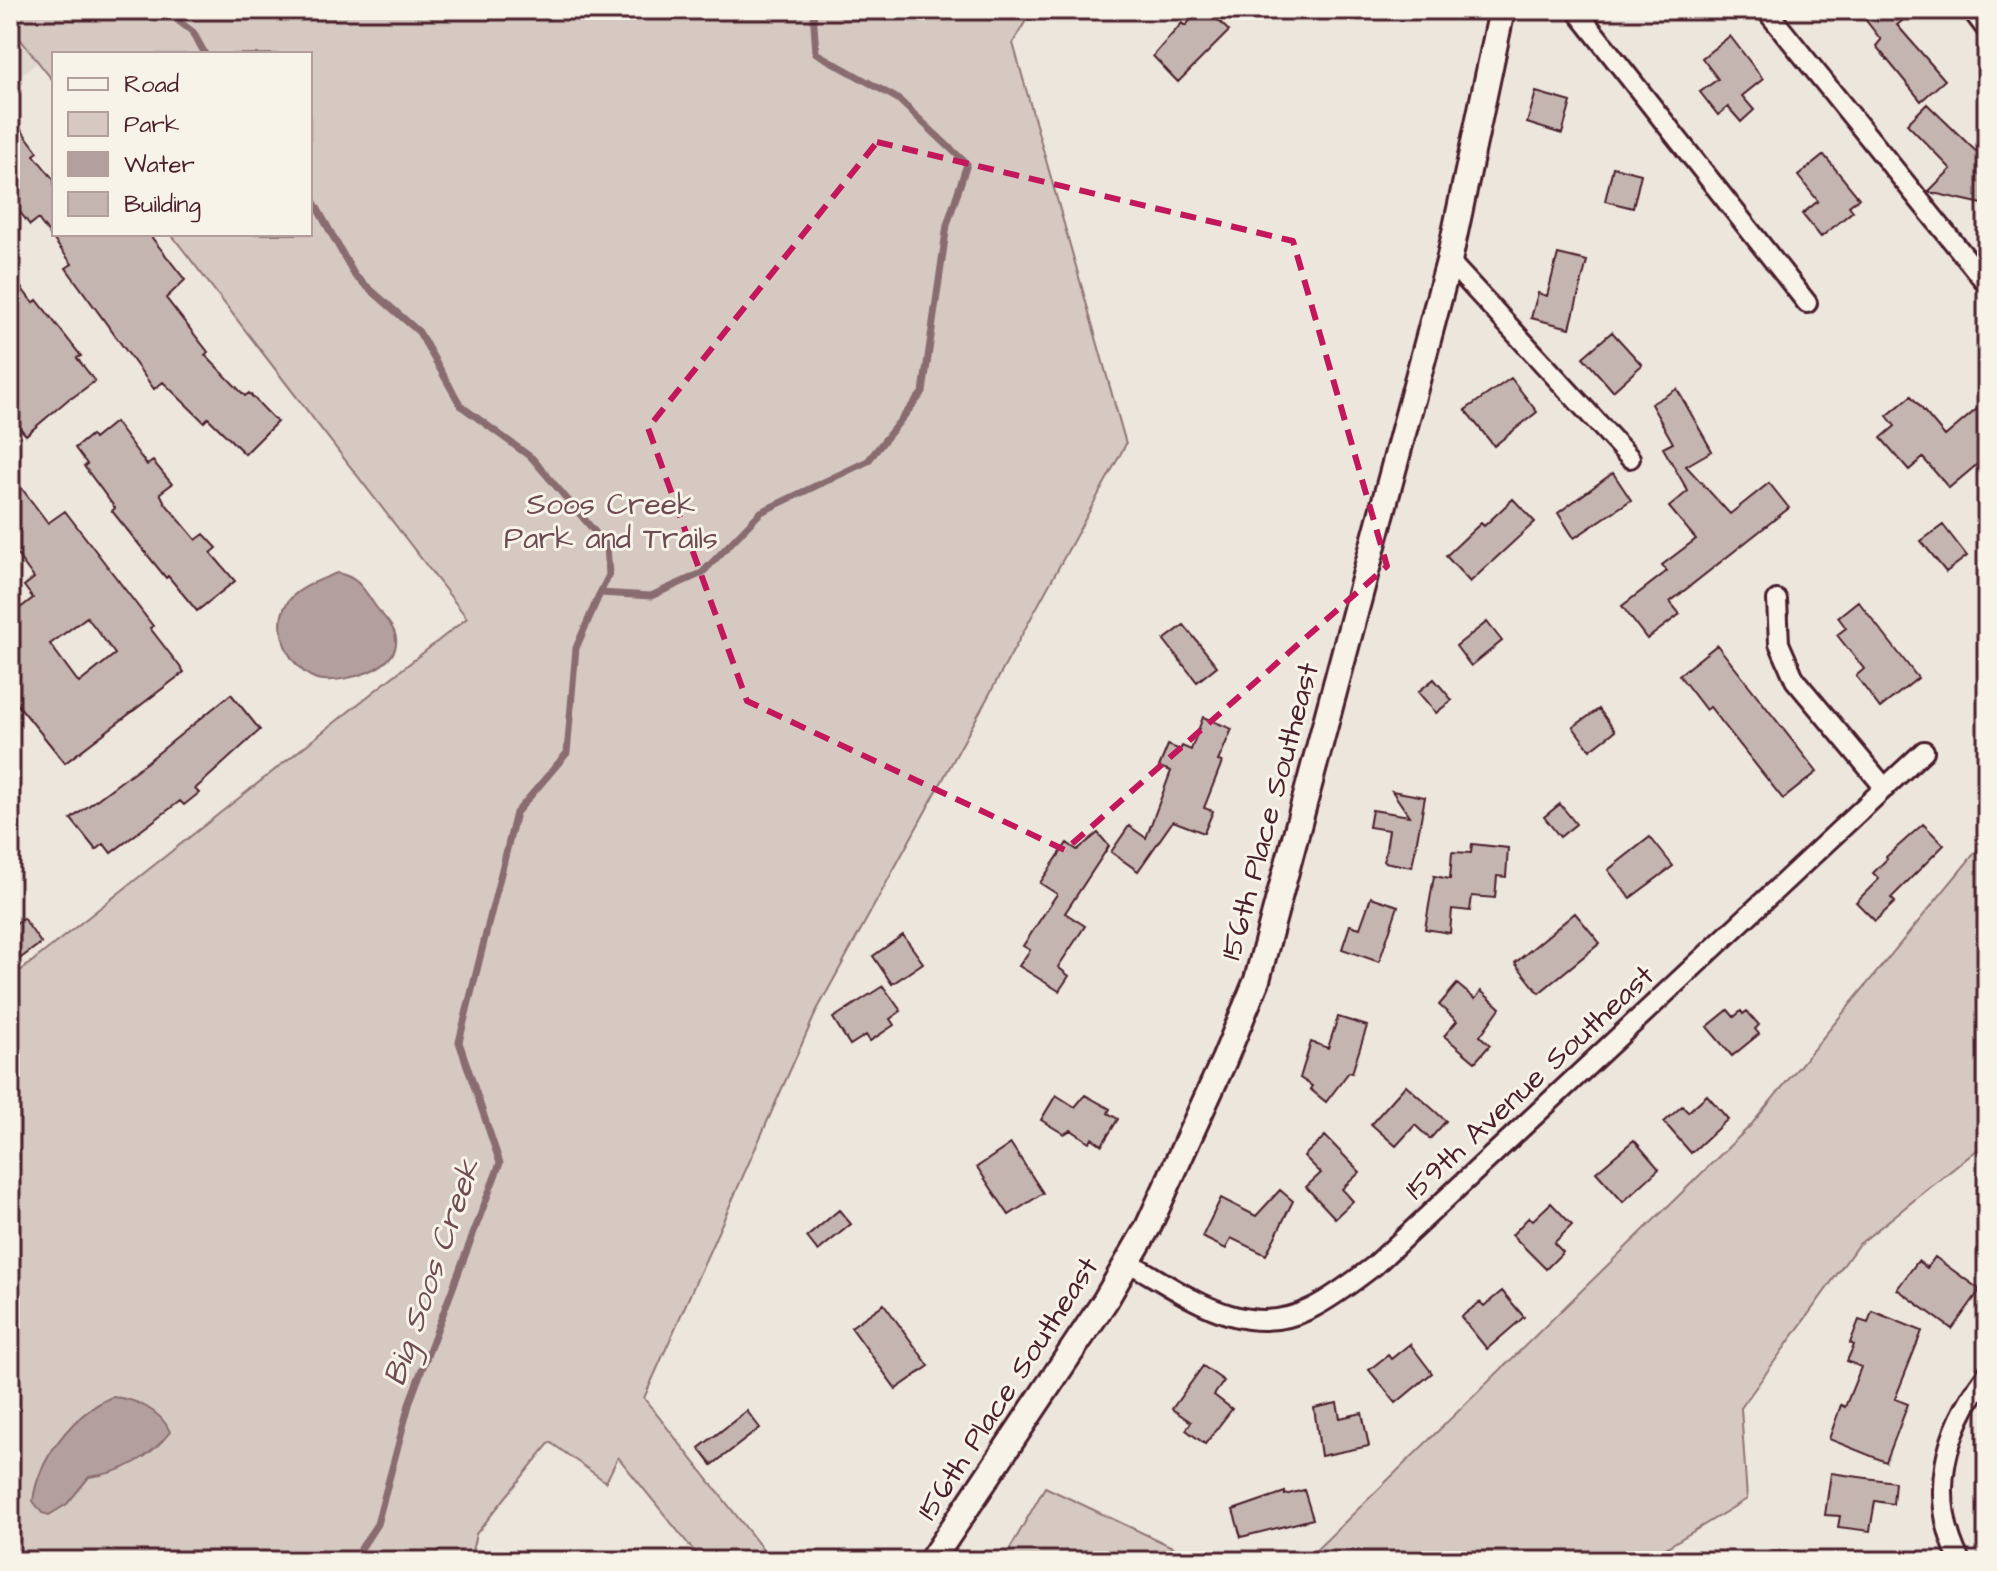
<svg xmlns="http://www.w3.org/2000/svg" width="1997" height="1571" viewBox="0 0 1997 1571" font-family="'Architects Daughter',sans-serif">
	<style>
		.built { fill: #e0d7d0 }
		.green { fill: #d5c9c2; stroke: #907476; stroke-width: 2 }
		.water { fill: #b39f9d; stroke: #896c6f; stroke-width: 2 }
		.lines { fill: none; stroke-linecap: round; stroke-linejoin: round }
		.stream { stroke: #896c6f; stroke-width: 7 }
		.building { fill: #c4b5b0; stroke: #4a1f2b; stroke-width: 2; fill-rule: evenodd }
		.minor-casing { stroke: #4a1f2b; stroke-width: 24 }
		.tertiary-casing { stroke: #4a1f2b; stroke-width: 30 }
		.minor { stroke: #f7f3e8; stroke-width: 18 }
		.tertiary { stroke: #f7f3e8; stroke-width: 24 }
		.marked { fill: none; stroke: #c2185b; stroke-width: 6; stroke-dasharray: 16 10; stroke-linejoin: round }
		.labels { text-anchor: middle; stroke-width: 6; stroke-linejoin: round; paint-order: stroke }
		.park-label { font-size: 30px; fill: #6d4a51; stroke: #f7f3e8 }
		.street-label { font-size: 30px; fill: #4a1f2b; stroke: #f7f3e8 }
		.water-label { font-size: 32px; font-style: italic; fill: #6f4c53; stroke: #f7f3e8 }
	</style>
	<rect width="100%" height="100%" fill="#ece6dd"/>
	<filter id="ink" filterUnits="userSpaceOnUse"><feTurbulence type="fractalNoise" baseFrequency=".0125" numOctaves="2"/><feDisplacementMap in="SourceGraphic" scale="16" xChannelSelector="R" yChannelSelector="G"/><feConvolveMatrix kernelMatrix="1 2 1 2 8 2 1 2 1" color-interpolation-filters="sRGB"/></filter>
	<g filter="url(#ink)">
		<path class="built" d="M10,26l28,36 -28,22z"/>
		<path class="green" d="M10,10h1022l-19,33 113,401 -309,566 -173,388 128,163h-70l-84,-104 -12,25 -56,-40 -74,92 -6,27h-460v-582l457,-361 -296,-384h139v-180h-256v28l-44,-56z
			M1987,838v304l-129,103 -117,163 6,91 -103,62h-339l446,-436z
			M1045,1487l157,74h-199z"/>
		<path class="water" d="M337,573c22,4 27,17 39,34 8,11 22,22 20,37 -3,26 -51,38 -72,36 -10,0 -20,-7 -26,-14 -9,-9 -14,-20 -16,-32 -7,-39 26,-49 55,-61z
			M112,1397c22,1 50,14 58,35 -21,27 -48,41 -81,45l-22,27 -18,11 -7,-2 -9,-12c5,-42 40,-87 79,-104z"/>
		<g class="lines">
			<path class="stream" d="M164,10l29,22 12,22
				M310,195l45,81 64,56 42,74 71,52 75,88 2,29 -9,18
				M353,1561l24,-37 33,-123 90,-238 -41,-121 57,-229 51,-60 9,-105 24,-55 51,3 51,-23 59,-61 107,-51 55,-69 24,-167 20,-61 -69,-65 -82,-46 -3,-43"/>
		</g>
		<path class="building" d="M1200,10h8l21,21 -51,51 -25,-26 29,-33 3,3z
			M1858,10h37l8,10 -6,5 48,55 -24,21 -45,-55 5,-6z
			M1730,36l33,43 -21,17 12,14 -13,12 -13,-15 -10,8 -18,-23 18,-13 -16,-21z
			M1536,92l35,10 -9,32 -35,-11z
			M1927,104l60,58v43l-59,-13 23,-23 -44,-45z
			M10,115l28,37 -4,3 20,25v54h95l36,46 -19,18 42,54 -3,3 40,41 4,-3 28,29 -32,32 -37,-36 -4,4 -41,-40 -9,7 -88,-121 6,-4 -34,-45 -8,6 -20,-26z
			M1824,155l35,43 -10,8 4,5 -32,26 -19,-23 16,-13 -20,-25z
			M1613,167l28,7 -8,34 -28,-7z
			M1558,254l29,7 -17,67 -39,-10 7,-25 9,3z
			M10,273l23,30 4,-3 44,56 -4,2 18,23 -23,17 -1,-1 -45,38 -7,-8 -9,8z
			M1612,332l30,33 -29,26 -30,-34z
			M1511,378l26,34 -43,34 -29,-36z
			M1677,389l35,62 -26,15 44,48 39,-31 20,25 -119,94 10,12 -33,25 -25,-33 45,-35 -5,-6 34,-26 -27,-32 19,-16 -25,-43 10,-5 -22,-39z
			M1911,396l34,40 32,-27 10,11v36l-38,32 -26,-30 -14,12 -28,-32 14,-12 -8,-10z
			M115,422l32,43 6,-4 19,23 -12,9 5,10 31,37 8,-6 13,14 -6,5 24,28 -38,30 -29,-35 -2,2 -54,-67 3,-3 -31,-42 3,-2 -12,-16 16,-13 3,4z
			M10,473l38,50 17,-12 88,115 -3,2 34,44 -119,91 -55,-68v-79l23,-18 -9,-12 10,-8 -24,-33zM87,617l28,37 -36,29 -29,-39z
			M1613,473l18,27 -57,38 -16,-25z
			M1513,499l22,23 -65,60 -24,-26 35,-33 3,3z
			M1943,525l24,31 -21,16 -25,-31z
			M1858,601l60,77 -38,30 -24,-32 8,-7 -27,-34 9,-7 -8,-11z
			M1487,622l15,19 -31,25 -15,-20z
			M1184,625l33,41 -20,16 -33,-42z
			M1717,645l100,127 -34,27 -73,-92 -4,3 -27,-35z
			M1434,679l18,21 -16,13 -18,-21z
			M231,694l29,36 -65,59 4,4 -15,12 -4,-4 -69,52 -7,-9 -8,6 -25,-31 76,-57z
			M1599,709l16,22 -25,19 -17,-23z
			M1203,717l29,12 -14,32 4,1 -18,46 9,3 -9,22 -31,-12 -35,50 -27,-19 18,-26 17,12 25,-67 -12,-4 9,-22 12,5 2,-4 9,4z
			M1392,791l33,6 -13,70 -28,-5 5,-32 -20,-3 3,-17 37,6z
			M1560,804l16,20 -16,13 -16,-20z
			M1923,824l21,21 -53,53 4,4 -20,19 -19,-19 23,-23 -6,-6 14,-14 -1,-2z
			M1098,833l11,13 -44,67 20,13 -27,41 11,9 -10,15 -40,-25 11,-16 -7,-4 34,-52 -17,-11 27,-40 10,7z
			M1650,837l23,29 -43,32 -22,-28z
			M1472,844l36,4 -2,29 -9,-1 -2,22 -23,-2 -2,15 -18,-2 -2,24 -25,-4 9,-53 16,3 2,-27 19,1z
			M1371,897l27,9 -19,56 -37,-13 8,-24 10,3z
			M1575,913l25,30 -61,50 -24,-30z
			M23,918l18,25 -31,23v-38z
			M903,935l20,28 -31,21 -19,-28z
			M1457,984l18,15 6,-8 19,17 -20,28 10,9 -15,17 -31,-26 13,-15 -18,-16z
			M883,986l18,25 -11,8 4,6 -24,16 -4,-6 -16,10 -17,-27z
			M1728,1010l6,7 7,-6 2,3 4,-3 12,14 -4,4 4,5 -27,22 -25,-29z
			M1338,1017l29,9 -15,47 -3,-1 -23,30 -16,-13 2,-3 -12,-8 11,-36 17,6z
			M1406,1085l40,36 -16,18 -15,-14 -19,21 -25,-22z
			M1056,1095l19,12 10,-12 25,14 -2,4 10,6 -16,26 -10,-7 -3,4 -18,-12 -7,4 -23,-14z
			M1707,1095l21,24 -37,34 -27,-31 18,-16 6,6z
			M1325,1136l35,36 -18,17 11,12 -18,17 -29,-31 15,-14 -17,-17z
			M1634,1140l25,29 -36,33 -27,-30z
			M1011,1144l32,49 -34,22 -32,-48z
			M1280,1190l13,11 -27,54 -35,-17 -5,11 -24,-12 19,-39 35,18z
			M1551,1203l21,22 -18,18 9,9 -17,17 -34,-34 17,-18 4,3z
			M839,1210l12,14 -33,27 -11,-14z
			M1935,1257l45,33 -28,39 -55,-40 21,-28 9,7z
			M1502,1291l22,26 -37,32 -26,-32 19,-15 4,4z
			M884,1304l45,62 -33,23 -45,-62z
			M1872,1311l50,20 -27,68 13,5 -22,58 -57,-23 12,-34 4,2 16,-40 -14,-6 7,-16 -4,-2 9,-23 9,3z
			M1410,1344l22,29 -36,30 -27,-33 19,-15 3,4z
			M1203,1366l21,15 -10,14 18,14 -27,35 -19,-14 5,-8 -19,-13z
			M1337,1403l3,15 22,-5 7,33 -48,10 -7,-48z
			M747,1411l13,17 -48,37 -13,-17z
			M1831,1473l64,9 -2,22 -18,-3 -5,30 -32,-4 2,-11 -15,-1z
			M1304,1490l9,29 -72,18 -8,-27 52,-18v3z"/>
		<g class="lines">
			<g class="minor-casing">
				<path id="minor" d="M1576,10l231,293
					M1766,10l221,274
					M1972,10l15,20
					M1449,261l181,197
					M1777,600l2,43 16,37 90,108
					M1128,1262c58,32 116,81 184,46 22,-11 42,-27 62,-42l550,-515
					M1960,1561c-33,-66 -15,-131 27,-187"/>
			</g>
			<g class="tertiary-casing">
				<path id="tertiary" d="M931,1561l174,-260 43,-74 76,-167 33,-80 192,-719 53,-251"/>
			</g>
			<use href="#minor" class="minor"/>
			<use href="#tertiary" class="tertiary"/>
		</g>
	</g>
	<path class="marked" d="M877,142l416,99 94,325 -322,284 -318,-149 -99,-273z"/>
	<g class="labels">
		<g class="park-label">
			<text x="611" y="514">Soos Creek<tspan x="611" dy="34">Park and Trails</tspan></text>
		</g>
		<g class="street-label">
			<text transform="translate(1269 811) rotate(-75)" y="10">156th Place Southeast</text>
			<text transform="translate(1529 1082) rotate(-43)" y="10">159th Avenue Southeast</text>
			<text transform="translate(1007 1388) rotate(-57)" y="10">156th Place Southeast</text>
		</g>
		<g class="water-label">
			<text transform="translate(431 1272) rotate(-71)" y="11">Big Soos Creek</text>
		</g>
	</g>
	<rect width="1997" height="1571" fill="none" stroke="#f7f3e8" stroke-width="40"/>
	<rect x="20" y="20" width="1957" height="1531" fill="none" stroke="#4a1f2b" stroke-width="3" filter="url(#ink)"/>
	<rect x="52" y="52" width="260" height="184" fill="#f7f3e8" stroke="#b29e9c" stroke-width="2"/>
	<rect x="68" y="78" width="40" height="12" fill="#f7f3e8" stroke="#b29e9c" stroke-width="2"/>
	<text x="124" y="92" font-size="24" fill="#4a1f2b">Road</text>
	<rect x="68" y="112" width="40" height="24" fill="#d5c9c2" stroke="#b29e9c" stroke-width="2"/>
	<text x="124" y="132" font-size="24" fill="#4a1f2b">Park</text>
	<rect x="68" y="152" width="40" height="24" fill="#b39f9d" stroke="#b29e9c" stroke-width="2"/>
	<text x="124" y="172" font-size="24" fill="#4a1f2b">Water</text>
	<rect x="68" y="192" width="40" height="24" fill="#c4b5b0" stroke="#b29e9c" stroke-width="2"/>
	<text x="124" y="212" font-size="24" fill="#4a1f2b">Building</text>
</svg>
